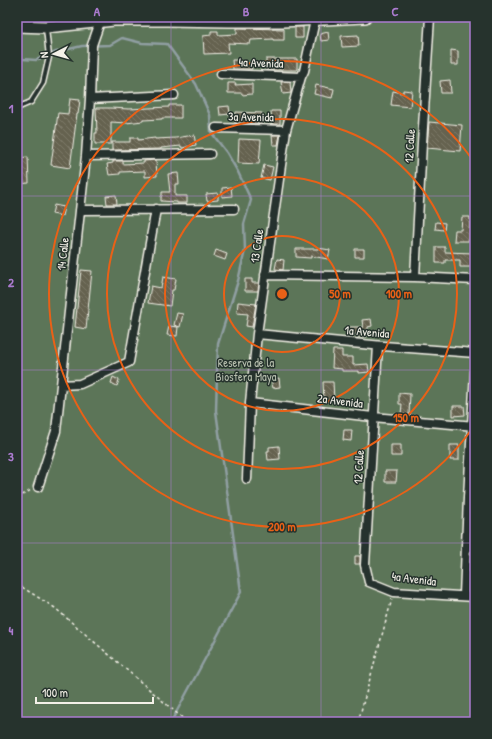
<svg xmlns="http://www.w3.org/2000/svg" width="492" height="739" viewBox="0 0 492 739" font-family="'Patrick Hand',sans-serif">
	<style>
		.park { fill: #5c7458; stroke: #a8b2a0 }
		.lines { fill: none; stroke-linecap: round; stroke-linejoin: round }
		.stream { stroke: #909fa2; stroke-width: 2.5 }
		.building { fill: url(#building-back-hatch); stroke: #f4f1e8 }
		.service-casing { stroke: #f4f1e8; stroke-width: 7 }
		.minor-casing { stroke: #f4f1e8; stroke-width: 11 }
		.tertiary-casing { stroke: #f4f1e8; stroke-width: 14 }
		.path { stroke: #f4f1e8; stroke-width: 1.5; stroke-dasharray: 3 3; stroke-linecap: butt }
		.service { stroke: #26332d; stroke-width: 4 }
		.minor { stroke: #26332d; stroke-width: 8 }
		.tertiary { stroke: #26332d; stroke-width: 11 }
		.grid { fill: none; stroke: #ab7bcf; stroke-width: 1; stroke-opacity: 0.55 }
		.ring { fill: none; stroke: #e96117; stroke-width: 2 }
		.labels { text-anchor: middle; stroke-width: 3; stroke-linejoin: round; paint-order: stroke }
		.street-label { font-size: 12px; fill: #f4f1e8; stroke: #26332d }
		.park-label { font-size: 12px; fill: #b7bfae; stroke: #26332d }
		.centre { fill: #e96117; stroke: #26332d; stroke-width: 2 }
		.ring-label { font-size: 12px; text-anchor: middle; font-weight: bold; fill: #e96117; stroke: #26332d; stroke-width: 3; stroke-linejoin: round; paint-order: stroke }
		.neatline { fill: none; stroke: #ab7bcf; stroke-width: 1.5 }
		.grid-label { font-size: 13px; text-anchor: middle; font-weight: bold; fill: #ab7bcf }
	</style>
	<defs>
		<pattern id="building-back-hatch" width="6" height="6" patternUnits="userSpaceOnUse"><rect width="6" height="6" fill="#65624f"/><path d="M-1 5l2 2M0 0l6 6M5-1l2 2" fill="none" stroke="#7c7968"/></pattern>
	</defs>
	<rect width="100%" height="100%" fill="#394137"/>
	<filter id="ink" filterUnits="userSpaceOnUse"><feTurbulence type="fractalNoise" baseFrequency=".025" numOctaves="2"/><feDisplacementMap in="SourceGraphic" scale="8" xChannelSelector="R" yChannelSelector="G"/><feConvolveMatrix kernelMatrix="1 2 1 2 8 2 1 2 1" color-interpolation-filters="sRGB"/></filter>
	<g filter="url(#ink)">
		<path class="park" d="M17,17h458v705h-458z"/>
		<g class="lines">
			<path class="stream" d="M17,57l6,2 13,1 20,-8 26,-6 28,-1 12,-7 20,5 25,1 29,40 14,31 1,17 16,21 11,19 13,28 -7,24 1,26 -7,31 -20,63 -1,29 -1,38 25,181 -70,130"/>
		</g>
		<path class="building" d="M295,27h8v11h-8z
			M237,28l47,1v11h-11v-1l-22,1 -1,4 -22,-1 1,10 -25,1 -1,-18 8,-1v-4h7v4l19,-1z
			M328,32l1,8 -8,1 -1,-7z
			M358,35l1,11 -17,1 -1,-11z
			M451,50l7,1v14h-7z
			M266,59h31v11h-31z
			M232,60h8l1,4 10,-1 1,6h-19z
			M450,80l1,13h-10l-1,-12z
			M281,82h9l1,11 -8,1z
			M228,83h8l-1,2 17,-1v10l-10,1v-2h-14z
			M316,85l18,4 -2,9 -18,-4z
			M403,90l9,1 -2,16 -19,-2 2,-14 10,2z
			M70,99l10,1 -2,14h-1l-7,54 -19,-3 7,-52 10,1z
			M169,105h12v13h-19v1l-19,1v1l-17,2 -15,-1v22h-16v-11h2l-1,-25h14l19,1 40,-2z
			M229,106l1,8 -10,1 -1,-8z
			M271,111h9v13h-8z
			M236,112l26,1v11l-27,-1z
			M429,122l33,3 -2,26 -33,-3z
			M194,135l2,10 -14,3 -1,-2 -20,2v1l-49,1v-8h18v-4h8v2l17,-2v1l21,-1z
			M272,135h8l-2,10h-5z
			M239,139l22,1 -2,24 -21,-1z
			M28,157l1,26 -12,1v-26z
			M156,160l1,16 -12,1v-6l-25,1v2l-11,1 -2,-11 6,-1v-2h10v3l21,-1v-2z
			M264,165l9,2 -3,13 -9,-2z
			M178,173l1,11h-4v12h12v7h-10v-1l-16,-1v-5h1v-4h8l-2,-18z
			M231,187l1,9 -10,1v-9z
			M218,193v7l-11,1 -1,-7z
			M116,195l1,9h-10l-1,-8z
			M54,205l10,2 -2,9 -10,-2z
			M462,217h8l-1,24h-15l1,-11h6z
			M436,222l9,1 -1,7 -9,-1z
			M436,247h9v5l28,1 -1,14h-12v-7h-15v3h-9z
			M318,248l12,2 -2,9 -17,-3v2l-15,-1v-8h22z
			M355,249h9v8h-9z
			M216,250l11,4 -2,6 -11,-4z
			M277,259l7,1 -1,10 -8,-1z
			M81,270l11,1 -6,58 -11,-2z
			M163,277l13,2 -2,11h-2l-2,16 -22,-3 3,-17 10,2z
			M245,279h7v4h7l-1,8h-13z
			M238,302l18,2 -4,23 -6,-1 2,-12 -11,-1z
			M177,313l6,1 -3,13 -6,-2z
			M371,319l1,7 -4,1 -1,10h-11v-3l-8,1v-8h15l-1,-7z
			M169,326l9,1 -1,9 -10,-1z
			M333,350h9v7h11v8l15,-1 1,8 -10,1v-2h-17v-2l-10,-1z
			M113,377l6,3 -2,6 -6,-3z
			M279,378l1,9 -7,1 -2,-9z
			M323,382h10l1,18 -10,1z
			M399,393l11,1 -1,21 -8,-1 1,-10h-3z
			M453,406h11l1,9 -12,1z
			M344,430h8l-1,11 -8,-1z
			M391,445h10v11h-10z
			M450,445h9v15h-9z
			M279,446l1,13 -12,1 -1,-9h2v-4z
			M385,471h12l-1,11h-11z
			M355,556h5v8h-5z"/>
		<g class="lines">
			<g class="service-casing">
				<path id="service" d="M17,108l14,-6 12,-19 6,-26 -3,-29"/>
			</g>
			<g class="minor-casing">
				<path id="minor" d="M221,74l80,3
					M90,99l84,-4
					M216,128l70,2
					M86,156l124,-2
					M80,210l154,-1
					M265,275l150,2 60,3
					M415,277l7,-134 8,-126
					M257,334l126,12 92,7
					M378,346l-13,219 4,17 25,10 81,5
					M61,385l19,-1 49,-22 27,-153
					M250,403l123,14 102,9
					M247,479l3,-76 7,-69 29,-204 15,-53 3,-6 11,-51
					M38,487l18,-56 30,-275 4,-57 2,-54 8,-23
					M464,596l4,-98 7,-127"/>
			</g>
			<g class="tertiary-casing">
				<path id="tertiary" d="M17,26l29,1 68,-7h53l62,1h53l83,-4"/>
			</g>
			<path class="path" d="M17,498l14,-8
				M17,584l38,24 132,114
				M358,722l34,-123"/>
			<use href="#service" class="service"/>
			<use href="#minor" class="minor"/>
			<use href="#tertiary" class="tertiary"/>
		</g>
	</g>
	<path class="grid" d="M171,17v705M321,17v705M17,196h458M17,370h458M17,543h458"/>
	<g class="ring">
		<circle cx="282" cy="294" r="58"/>
		<circle cx="282" cy="294" r="117"/>
		<circle cx="282" cy="294" r="175"/>
		<path d="M474 426A233 233 0 1 1 474 162"/>
	</g>
	<g class="labels">
		<g class="street-label">
			<text transform="translate(261 63) rotate(2)" y="4">4a Avenida</text>
			<text transform="translate(251 117) rotate(1)" y="4">3a Avenida</text>
			<text transform="translate(410 146) rotate(-87)" y="4">12 Calle</text>
			<text transform="translate(257 246) rotate(-82)" y="4">13 Calle</text>
			<text transform="translate(63 254) rotate(-84)" y="4">14 Calle</text>
			<text transform="translate(367 332) rotate(5)" y="4">1a Avenida</text>
			<text transform="translate(340 401) rotate(7)" y="4">2a Avenida</text>
			<text transform="translate(359 467) rotate(-87)" y="4">12 Calle</text>
			<text transform="translate(414 579) rotate(7)" y="4">4a Avenida</text>
		</g>
		<g class="park-label">
			<text x="246" y="367">Reserva de la<tspan x="246" dy="14">Biosfera Maya</tspan></text>
		</g>
	</g>
	<circle cx="282" cy="294" r="6" class="centre"/>
	<g class="ring-label">
		<text x="340" y="298">50 m</text>
		<text x="399" y="298">100 m</text>
		<text x="406" y="422">150 m</text>
		<text x="282" y="531">200 m</text>
	</g>
	<rect width="492" height="739" fill="none" stroke="#26332d" stroke-width="44"/>
	<g transform="translate(54 54) rotate(264)" stroke="#26332d" stroke-width="3" paint-order="stroke">
	<path d="M0-3L7 15L0 10L-7 15Z" fill="#f4f1e8"/>
	<text y="-6" font-size="11" font-weight="bold" text-anchor="middle" fill="#f4f1e8">N</text>
	</g>
	<path d="M36 697v6h117v-6" fill="none" stroke="#f4f1e8" stroke-width="2"/>
	<text x="42" y="697" font-size="12" fill="#f4f1e8" stroke="#26332d" stroke-width="3" paint-order="stroke">100 m</text>
	<rect x="22" y="22" width="448" height="695" class="neatline"/>
	<g class="grid-label">
		<text x="97" y="16">A</text>
		<text x="246" y="16">B</text>
		<text x="395" y="16">C</text>
		<text x="11" y="113">1</text>
		<text x="11" y="287">2</text>
		<text x="11" y="461">3</text>
		<text x="11" y="635">4</text>
	</g>
</svg>
